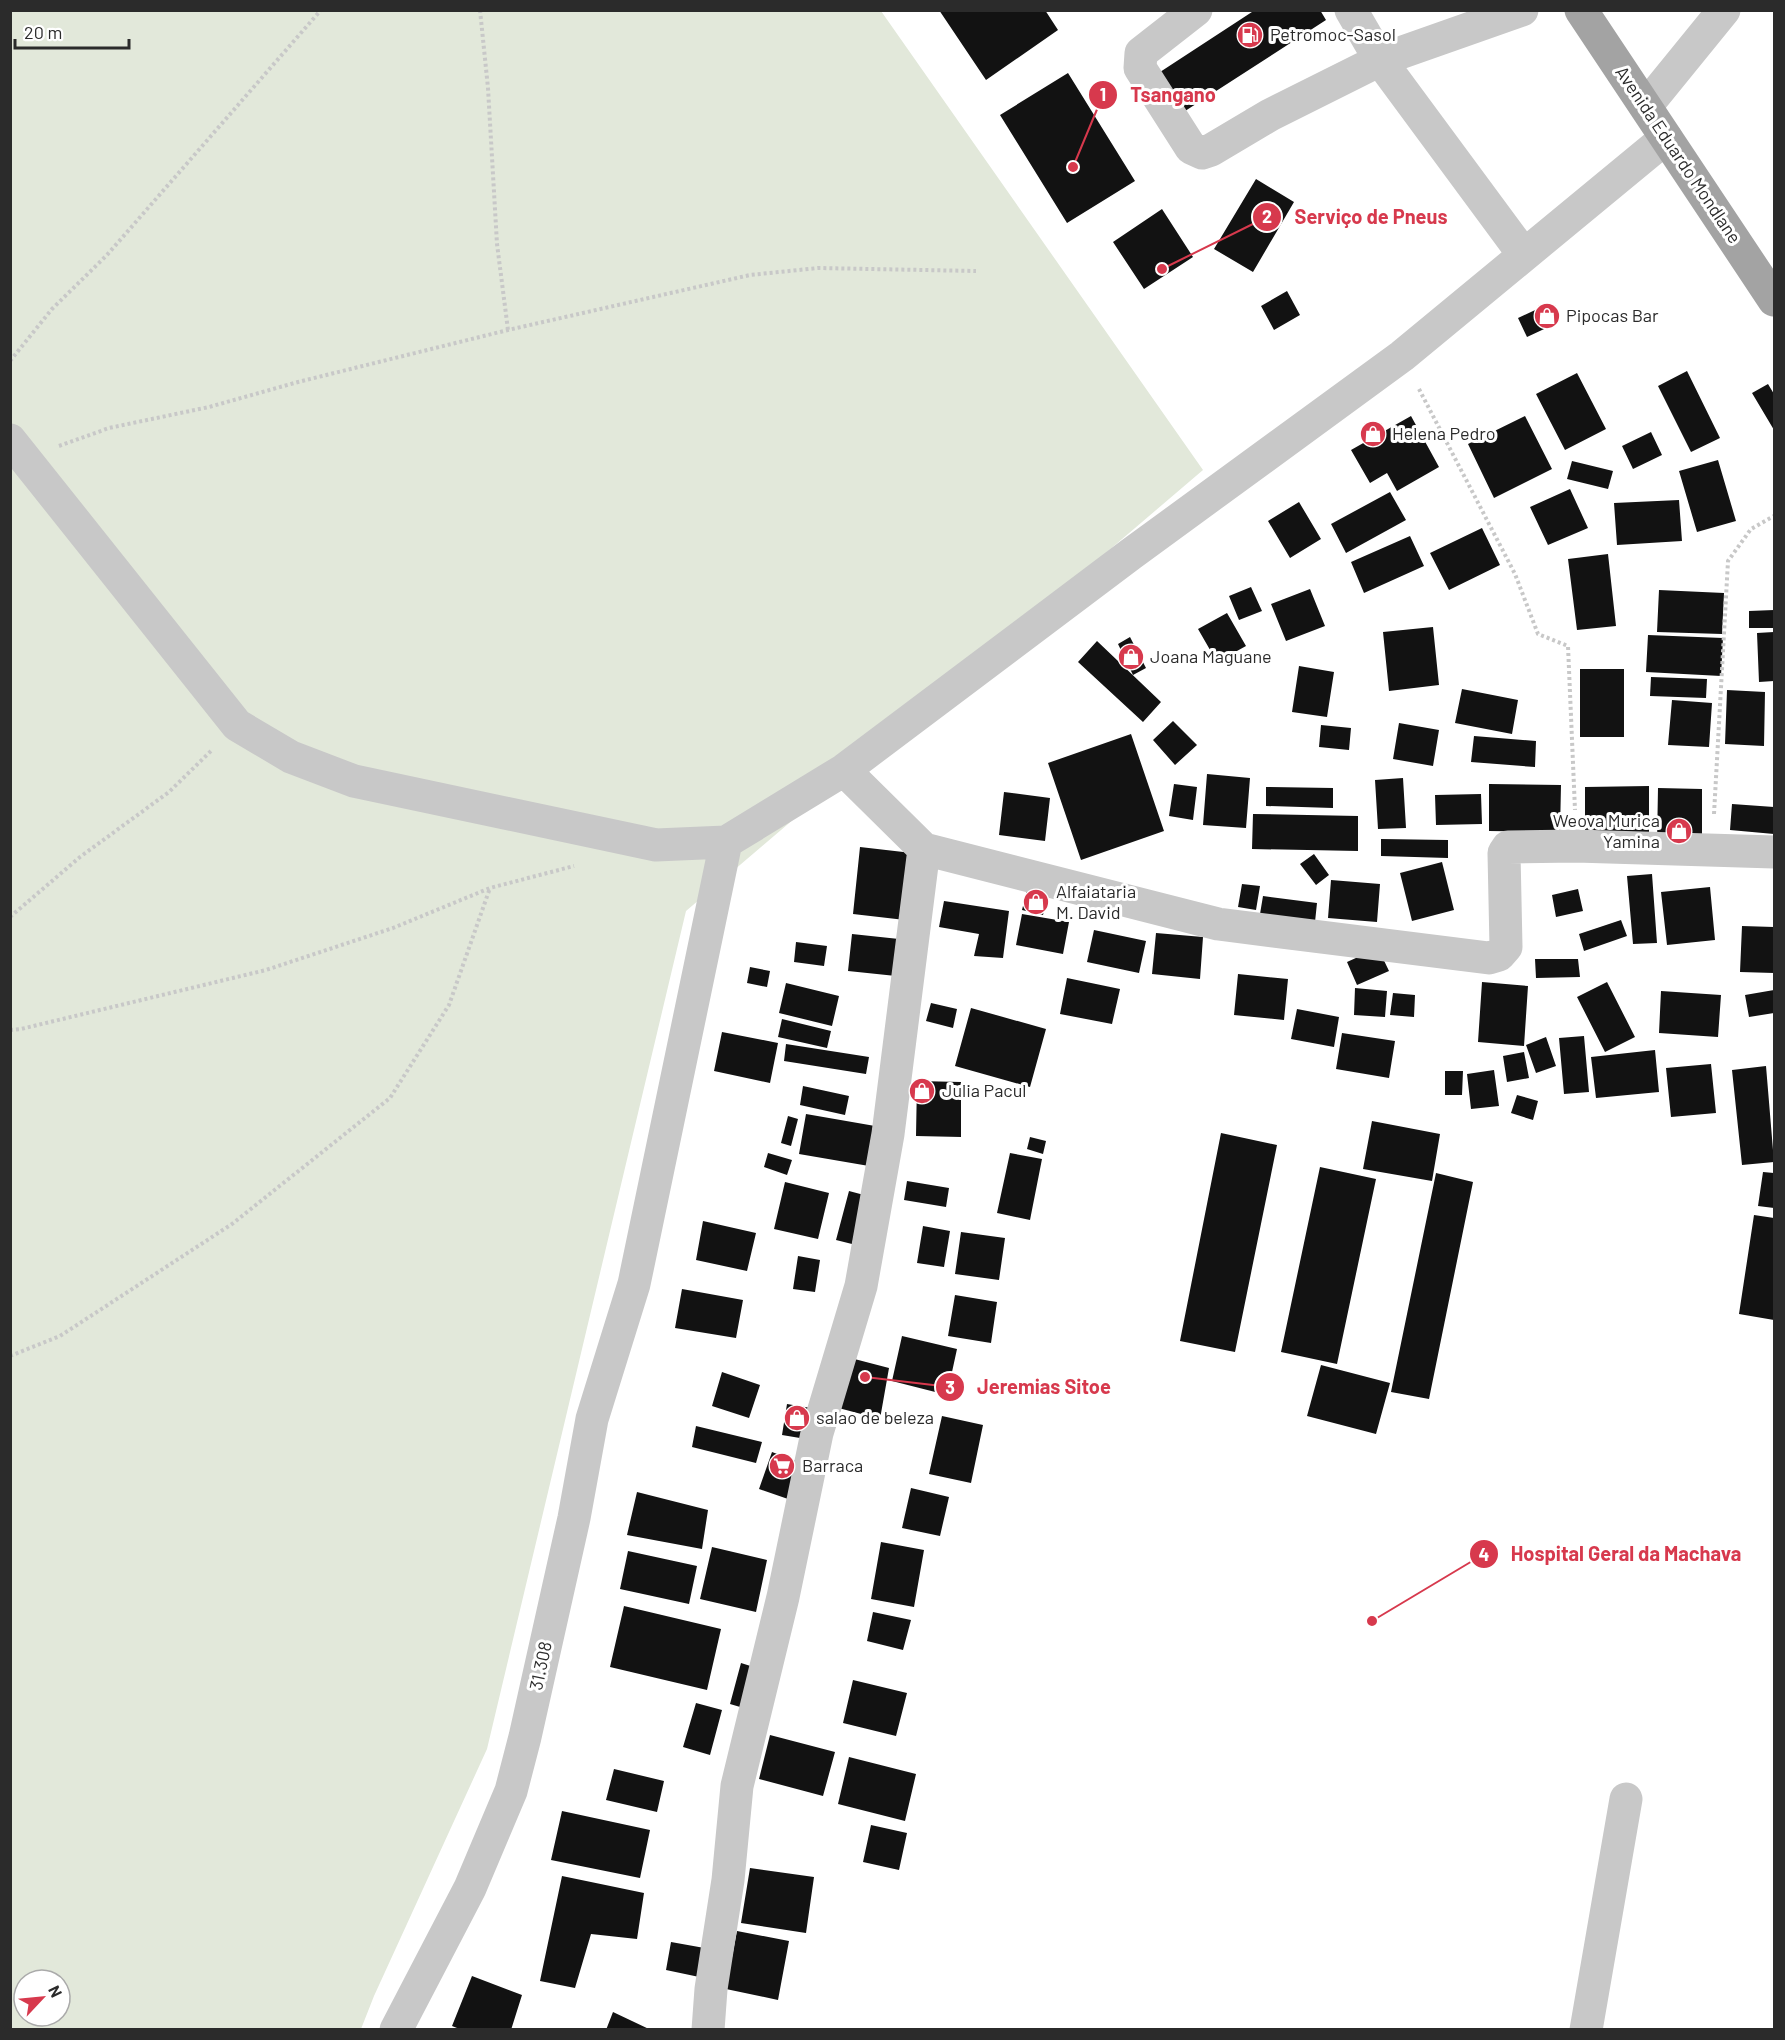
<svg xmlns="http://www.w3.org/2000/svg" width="1785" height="2040" viewBox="0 0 1785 2040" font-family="Barlow,sans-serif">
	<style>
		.green { fill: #e2e8da; fill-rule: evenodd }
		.building { fill: #121212 }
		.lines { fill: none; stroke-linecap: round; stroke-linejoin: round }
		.path { stroke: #c8c8c8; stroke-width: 4; stroke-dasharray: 3 3; stroke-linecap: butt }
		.minor { stroke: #c8c8c8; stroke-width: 33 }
		.major { stroke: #a3a3a3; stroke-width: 33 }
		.labels { text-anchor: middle; stroke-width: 6; stroke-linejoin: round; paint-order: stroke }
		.poi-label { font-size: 18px; fill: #2b2b2b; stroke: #fff; text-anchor: start }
		.street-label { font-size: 18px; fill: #2b2b2b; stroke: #fff }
		.leader { fill: none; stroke: #d7394d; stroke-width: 2 }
		.callout-dot { fill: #d7394d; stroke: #fff; stroke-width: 2 }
		.mark-label { font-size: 18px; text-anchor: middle; font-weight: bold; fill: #fff }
		.callout-label { font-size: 20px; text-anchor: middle; font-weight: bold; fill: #d7394d; stroke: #fff; stroke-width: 6; stroke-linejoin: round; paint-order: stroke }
	</style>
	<rect width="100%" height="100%" fill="#fff"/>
	<path class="green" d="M11,11h870l322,459 -517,441 -199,838 -113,247 -13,33 -350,1zM24,1980h36v36h-36z"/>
	<path class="building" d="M939,10h106l13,20 -72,50z
		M1255,10h65l6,10 -144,93 -25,-39z
		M1068,73l67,108 -68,42 -67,-108z
		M1256,179l38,23 -41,70 -39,-23z
		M1162,209l31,48 -49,32 -31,-47z
		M1287,291l13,24 -26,15 -13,-24z
		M1548,304l9,19 -30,14 -9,-19z
		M1687,371l33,67 -29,14 -33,-66z
		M1577,373l29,56 -41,21 -29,-56z
		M1768,384l6,10v36l-22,-37z
		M1411,416l28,51 -42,24 -10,-18 -17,10 -19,-33z
		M1525,416l27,53 -58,29 -26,-54z
		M1651,432l11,23 -29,14 -11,-23z
		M1718,460l18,61 -39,11 -18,-61z
		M1572,461l41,10 -5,18 -41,-10z
		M1570,489l18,39 -40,17 -18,-38z
		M1390,492l16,28 -60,33 -15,-29z
		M1679,500l3,41 -65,4 -3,-42z
		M1299,502l22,37 -31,19 -22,-37z
		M1482,528l18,37 -51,25 -19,-37z
		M1410,536l14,30 -60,27 -13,-31z
		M1608,554l8,72 -39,4 -9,-71z
		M1251,587l11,24 -23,9 -10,-24z
		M1310,589l15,37 -39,15 -15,-37z
		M1659,590l65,3 -2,41 -65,-2z
		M1774,610v18h-25v-17z
		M1227,613l19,33 -29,16 -19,-33z
		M1433,627l6,58 -50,6 -6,-59z
		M1774,632v49l-15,1 -2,-49z
		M1648,635l75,3 -2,38 -75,-4z
		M1130,637l16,31 -13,7 -15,-31z
		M1097,641l64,61 -18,20 -65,-60z
		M1299,666l35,6 -7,45 -35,-5z
		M1580,669h44v68h-44z
		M1651,677l56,2 -1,19 -56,-2z
		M1462,689l56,11 -6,34 -57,-11z
		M1727,690l38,2 -1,54 -39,-2z
		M1672,700l40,3 -3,44 -41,-2z
		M1173,721l24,24 -22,20 -22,-25z
		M1399,723l40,7 -6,36 -40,-7z
		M1321,725l30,3 -2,22 -30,-3z
		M1131,734l33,97 -83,29 -33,-97z
		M1474,736l62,5 -1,26 -64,-5z
		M1207,774l43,4 -4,50 -43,-3z
		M1403,778l3,50 -28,1 -3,-49z
		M1174,784l23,3 -4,33 -24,-4z
		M1489,784l72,1 -1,47 -71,-1z
		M1649,786v54h-64v-53z
		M1266,787l67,1v20l-67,-2z
		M1658,788l44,1v55l-45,-1z
		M1004,792l46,6 -5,43 -46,-6z
		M1481,794l1,30 -46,1 -1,-30z
		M1732,804l42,3v27l-44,-4z
		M1253,814l105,2v35l-106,-2z
		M1381,839l67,1v18l-67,-2z
		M860,847l52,6 -7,67 -52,-6z
		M1314,854l15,21 -13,10 -16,-21z
		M1442,862l12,48 -42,11 -12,-48z
		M1652,874l5,69 -24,1 -6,-68z
		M1331,880l49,4 -3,38 -49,-4z
		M1242,884l18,2 -4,24 -18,-3z
		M1710,887l5,53 -48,5 -6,-53z
		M1578,889l5,22 -27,6 -4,-22z
		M1027,890l21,4 -5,21 -21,-5z
		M1263,896l54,7 -2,19 -55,-8z
		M944,901l65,10 -6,47 -29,-2 5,-22 -40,-7z
		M1022,914l47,8 -6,32 -47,-9z
		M1621,920l6,16 -43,15 -5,-17z
		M1742,926l32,1v46l-34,-1z
		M1094,930l52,11 -7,32 -52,-11z
		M1156,933l47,4 -3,42 -48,-5z
		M852,934l47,5 -3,37 -48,-5z
		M796,942l31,4 -3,20 -30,-4z
		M1378,948l11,23 -32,14 -10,-23z
		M1535,959h43l2,18 -44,1z
		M750,967l20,4 -3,16 -20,-4z
		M1238,974l50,5 -4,41 -50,-5z
		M1067,978l53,11 -8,35 -52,-10z
		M1482,982l46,4 -4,60 -46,-4z
		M1607,982l28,55 -30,15 -28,-55z
		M786,983l53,13 -7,30 -53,-13z
		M1355,988l32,3 -2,26 -31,-2z
		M1774,990v23l-25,4 -4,-22z
		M1661,991l60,4 -3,42 -59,-4z
		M1393,993l22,2 -1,22 -24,-2z
		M931,1003l26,6 -4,19 -27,-7z
		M971,1008l75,21 -16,58 -75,-21z
		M1297,1009l42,8 -5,30 -43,-8z
		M782,1019l49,12 -4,17 -49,-11z
		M722,1032l56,11 -8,40 -56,-12z
		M1342,1033l53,8 -6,37 -53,-9z
		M1584,1036l5,56 -25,2 -5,-56z
		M1546,1037l10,29 -20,7 -10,-28z
		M786,1044l83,13 -3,17 -82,-13z
		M1655,1050l4,42 -63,6 -5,-41z
		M1524,1052l5,26 -22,4 -4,-26z
		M1711,1064l5,49 -45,4 -5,-49z
		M1766,1066l8,96 -32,3 -10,-95z
		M1494,1070l5,36 -28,3 -4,-35z
		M1445,1071h18l-1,24h-17z
		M917,1081l44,1v55l-45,-1z
		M803,1086l46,10 -4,19 -45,-10z
		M1517,1095l21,6 -5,19 -22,-7z
		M806,1114l69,12 -6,40 -70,-12z
		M788,1116l10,3 -7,27 -10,-3z
		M1372,1121l68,13 -8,47 -69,-12z
		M1221,1133l56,12 -42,207 -55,-11z
		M1030,1137l16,4 -3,13 -16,-5z
		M768,1153l24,7 -5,15 -23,-8z
		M1010,1153l32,6 -12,61 -33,-7z
		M1320,1167l56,12 -39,185 -56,-12z
		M1763,1172l11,1v35l-16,-2z
		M1436,1173l37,9 -44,217 -38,-7z
		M907,1181l42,7 -3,19 -42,-7z
		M785,1182l44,11 -11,46 -44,-10z
		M849,1191l15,4 -12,49 -16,-4z
		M1754,1215l20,3v102l-35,-6z
		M703,1221l53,12 -9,38 -51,-11z
		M923,1226l27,5 -6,36 -27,-4z
		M961,1232l44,6 -6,42 -44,-6z
		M798,1256l22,4 -5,32 -22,-3z
		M682,1289l61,11 -7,38 -61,-10z
		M955,1295l42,7 -6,41 -43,-7z
		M902,1336l55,13 -10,46 -55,-14z
		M843,1356l46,12 -9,51 -49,-13z
		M1321,1365l69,18 -14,51 -69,-18z
		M722,1372l38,13 -11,33 -37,-12z
		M787,1404l24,4 -5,31 -24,-4z
		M942,1416l41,9 -12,58 -42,-9z
		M696,1426l66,16 -6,21 -64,-16z
		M772,1452l29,11 -13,36 -29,-10z
		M911,1488l38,9 -9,39 -38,-8z
		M637,1492l71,18 -6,39 -75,-14z
		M881,1542l43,8 -10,57 -43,-8z
		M712,1547l55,13 -11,52 -56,-13z
		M628,1551l69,15 -8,38 -69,-15z
		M624,1606l97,23 -14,61 -97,-23z
		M873,1612l38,8 -8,30 -36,-9z
		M741,1663l19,6 -13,40 -17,-5z
		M853,1680l54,13 -11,43 -53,-13z
		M696,1703l26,7 -12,45 -27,-8z
		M770,1735l65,17 -12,44 -64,-17z
		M849,1757l67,17 -11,47 -67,-17z
		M614,1769l50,12 -7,31 -51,-12z
		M562,1811l88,19 -10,48 -89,-18z
		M871,1825l36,8 -8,37 -36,-8z
		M750,1868l64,9 -8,56 -65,-10z
		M562,1876l82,17 -7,46 -46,-5 -16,54 -35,-7z
		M737,1931l52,10 -11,59 -52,-11z
		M671,1942l39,7 -6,29 -38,-8z
		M472,1976l50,19 -11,35h-49l-10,-4z
		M613,2012l38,18h-45z"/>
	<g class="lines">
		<path class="path" d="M480,10l8,78 9,156 11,86
			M10,361l42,-52 55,-54 214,-245
			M1419,389l96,185 23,60 30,12 7,164
			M59,446l50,-18 100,-21 89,-25 210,-52 242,-55 68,-7 158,3
			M1714,814l14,-253 23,-32 23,-13
			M10,917l70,-60 89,-65 44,-43
			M10,1030l11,-1 245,-59 127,-42 97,-40 84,-22
			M10,1356l50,-20 172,-112 158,-126 59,-93 41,-117"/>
		<path class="minor" d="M1196,10l-55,43 -1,15 51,80 11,5 9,-3 59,-35 110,-55 142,-50
			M1351,10l29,50 144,195
			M1646,106l78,-96
			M10,440l227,285 54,32 63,24 302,64 70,-3 118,-72 287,-216 271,-198 264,-218
			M844,770l80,79 294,75 271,34 10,-3 7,-8 -2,-94 4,-6 68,-1 198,6
			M396,2030l74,-142 41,-97 14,-54 49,-219 18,-99 42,-135 92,-442
			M708,2030l3,-41 17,-109 9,-94 46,-189 34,-164 44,-147 27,-152 36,-285
			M1586,2030l40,-231"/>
		<path class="major" d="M1581,10l193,290"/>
	</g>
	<defs>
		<g id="fuel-disc" transform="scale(1.35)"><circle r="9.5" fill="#d7394d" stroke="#fff"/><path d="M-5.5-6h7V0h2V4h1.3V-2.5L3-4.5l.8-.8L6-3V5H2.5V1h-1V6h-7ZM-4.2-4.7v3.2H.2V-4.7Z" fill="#fff"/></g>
		<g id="shop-disc" transform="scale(1.35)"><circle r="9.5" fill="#d7394d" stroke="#fff"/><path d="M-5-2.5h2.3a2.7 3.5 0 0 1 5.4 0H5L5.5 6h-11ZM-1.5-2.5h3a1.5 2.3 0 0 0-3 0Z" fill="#fff"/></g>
		<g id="supermarket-disc" transform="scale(1.35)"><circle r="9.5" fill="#d7394d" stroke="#fff"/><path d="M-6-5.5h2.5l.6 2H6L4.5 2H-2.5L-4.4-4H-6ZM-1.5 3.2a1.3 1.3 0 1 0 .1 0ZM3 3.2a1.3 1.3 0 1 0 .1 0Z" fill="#fff"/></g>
	</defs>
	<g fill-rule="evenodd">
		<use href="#fuel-disc" x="1250" y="35"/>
		<use href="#shop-disc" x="1547" y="316"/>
		<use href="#shop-disc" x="1373" y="434"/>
		<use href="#shop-disc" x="1131" y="657"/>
		<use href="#shop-disc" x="1679" y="831"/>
		<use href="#shop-disc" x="1036" y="902"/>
		<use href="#shop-disc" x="922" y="1091"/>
		<use href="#shop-disc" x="797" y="1418"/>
		<use href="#supermarket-disc" x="782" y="1466"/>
	</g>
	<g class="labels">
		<g class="poi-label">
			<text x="1270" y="41">Petromoc-Sasol</text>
			<text x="1566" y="322">Pipocas Bar</text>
			<text x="1392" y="440">Helena Pedro</text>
			<text x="1150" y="663">Joana Maguane</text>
			<text x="1660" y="827" text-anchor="end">Weova Murica<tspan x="1660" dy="21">Yamina</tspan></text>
			<text x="1056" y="898">Alfaiataria<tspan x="1056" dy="21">M. David</tspan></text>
			<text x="942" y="1097">Julia Pacul</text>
			<text x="816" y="1424">salao de beleza</text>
			<text x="802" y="1472">Barraca</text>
		</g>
		<g class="street-label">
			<text transform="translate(1678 155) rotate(56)" y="6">Avenida Eduardo Mondlane</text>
			<text transform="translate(541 1666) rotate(-78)" y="6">31.308</text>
		</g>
	</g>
	<path class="leader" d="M1073 167L1103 95M1162 269L1267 217M865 1377L950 1387M1372 1621L1484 1554"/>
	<g class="callout-dot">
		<circle cx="1073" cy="167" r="6"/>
		<circle cx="1162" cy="269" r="6"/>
		<circle cx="865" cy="1377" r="6"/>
		<circle cx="1372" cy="1621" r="6"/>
		<circle cx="1103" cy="95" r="15"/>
		<circle cx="1267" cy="217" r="15"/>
		<circle cx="950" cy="1387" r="15"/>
		<circle cx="1484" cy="1554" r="15"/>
	</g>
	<g class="mark-label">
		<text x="1103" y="101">1</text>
		<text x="1267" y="223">2</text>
		<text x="950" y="1394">3</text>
		<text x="1484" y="1561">4</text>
	</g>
	<g class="callout-label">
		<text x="1173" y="102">Tsangano</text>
		<text x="1371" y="224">Serviço de Pneus</text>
		<text x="1044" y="1394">Jeremias Sitoe</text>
		<text x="1626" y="1561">Hospital Geral da Machava</text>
	</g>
	<rect width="1785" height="2040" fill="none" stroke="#2b2b2b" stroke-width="24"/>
	<g transform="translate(42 1998) rotate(64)"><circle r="28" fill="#ffffff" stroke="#aaaaaa" stroke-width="1.5"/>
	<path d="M0-4.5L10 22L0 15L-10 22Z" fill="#d7394d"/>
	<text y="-9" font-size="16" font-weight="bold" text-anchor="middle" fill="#2b2b2b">N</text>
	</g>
	<path d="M15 39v9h114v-9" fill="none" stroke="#2b2b2b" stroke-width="3"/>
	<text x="24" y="39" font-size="18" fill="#2b2b2b" stroke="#ffffff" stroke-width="4.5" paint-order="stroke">20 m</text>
</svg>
